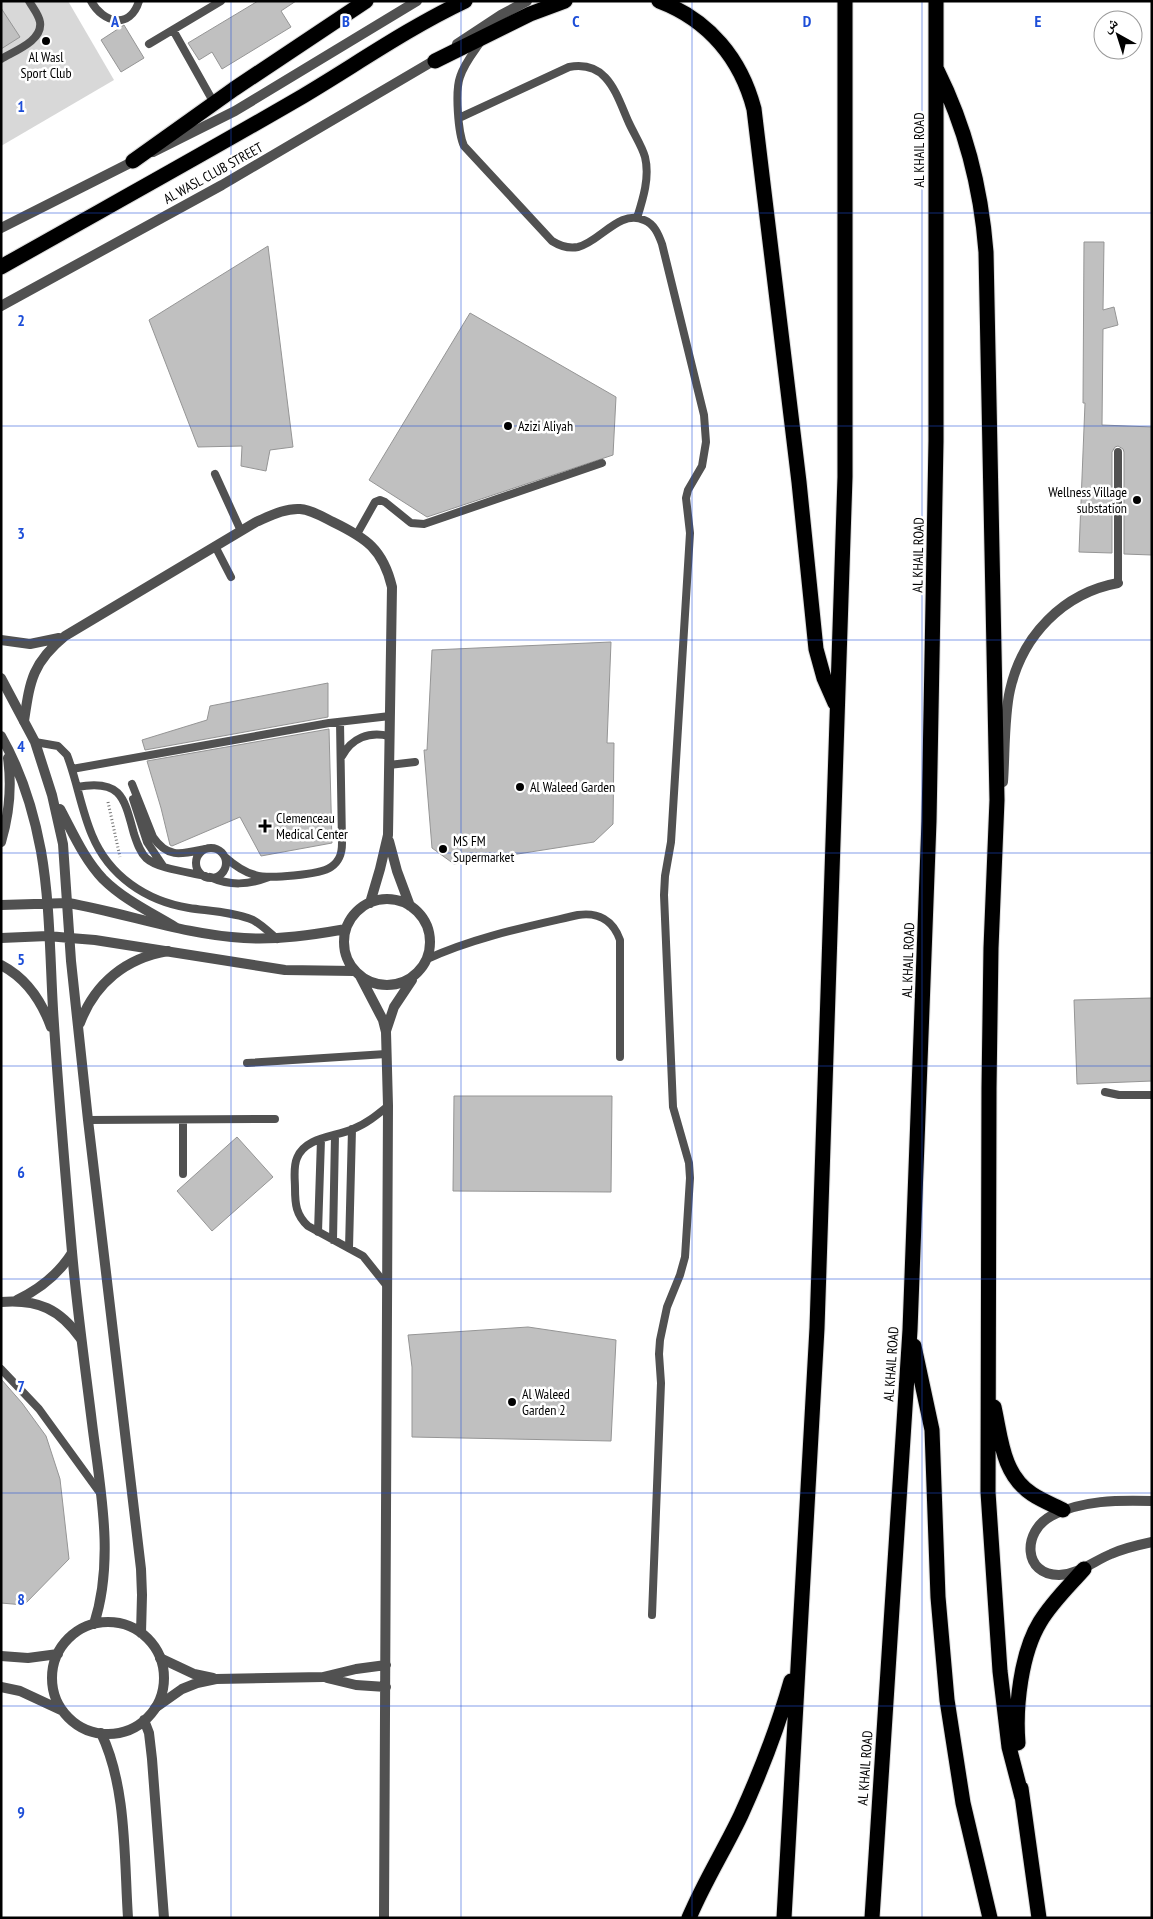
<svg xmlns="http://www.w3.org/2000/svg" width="1153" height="1919" viewBox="0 0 1153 1919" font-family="'PT Sans Narrow','Noto Naskh Arabic',sans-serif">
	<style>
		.green { fill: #d8d8d8 }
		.building { fill: #c0c0c0; stroke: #959595 }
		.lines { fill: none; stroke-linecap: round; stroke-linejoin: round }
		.motorway-casing { stroke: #dbdbdb; stroke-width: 17 }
		.path { stroke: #737373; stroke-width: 3; stroke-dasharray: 1 2.5; stroke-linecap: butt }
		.service { stroke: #515151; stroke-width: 8 }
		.minor { stroke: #515151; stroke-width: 10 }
		.tertiary { stroke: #515151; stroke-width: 10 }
		.motorway { stroke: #000; stroke-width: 15 }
		.grid { fill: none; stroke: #1d4ed8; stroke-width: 1; stroke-opacity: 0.55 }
		.poi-dot { fill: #000; stroke: #fff; stroke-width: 2 }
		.labels { text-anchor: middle; stroke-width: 5; stroke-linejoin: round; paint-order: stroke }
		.poi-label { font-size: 14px; fill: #000; stroke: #fff; text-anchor: start }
		.street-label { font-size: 14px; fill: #000; stroke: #fff }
		.grid-label { font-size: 16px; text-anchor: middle; font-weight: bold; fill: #1d4ed8; stroke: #fff; stroke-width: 5; stroke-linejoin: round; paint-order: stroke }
	</style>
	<rect width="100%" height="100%" fill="#fff"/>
	<path class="green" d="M1,1h67l46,79 -113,66z"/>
	<path class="building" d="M258,1h38l-15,10 10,16 -69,42 -10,-17 -13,8 -11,-17z
		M1,8l19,29 -19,12z
		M124,25l20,33 -23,14 -20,-32z
		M1084,242h20l-1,68 11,-3 4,18 -15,4 -1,96 50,2v128l-28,-1v-102l-1,-3 -5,-3 -3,1 -3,5v101l-33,-1 6,-149h-2z
		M268,246l25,201 -23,3 -4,21 -25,-5 1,-20 -44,1 -49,-127z
		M470,313l146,84 -3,58 -186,62 -58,-37z
		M611,642l-4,101h7l-1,81 -19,18 -140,22 -22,-16 -8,-98h3l5,-100z
		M328,683v34l-183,33 -3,-10 65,-20 3,-14z
		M329,729l3,114 -71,13 -21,-39 -68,29 -2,-1 -9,-37 -14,-47z
		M1152,998v83l-75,3 -3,-84z
		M454,1096h158l-1,96 -158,-1z
		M237,1137l36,40 -61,54 -35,-40z
		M528,1327l88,13 -5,101 -199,-4v-70l-4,-32z
		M1,1379l21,24 24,33 14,43 9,80 -45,46 -23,-2z"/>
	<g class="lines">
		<g class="motorway-casing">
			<path id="motorway" d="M659,1c50,19 82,58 95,108l45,373 17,167 8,29 11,25
				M435,61l95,-47 35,-13
				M937,70c29,58 44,117 49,182l11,548 -6,148 -2,140 -1,404 12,179 9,76 13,50
				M133,161l101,-72 132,-88
				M1,267c99,-56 199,-111 297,-168 56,-33 108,-70 167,-98
				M914,1346l18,84 6,167 9,103 16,103 27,115
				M994,1407c7,31 8,67 38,87 9,6 21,11 31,16
				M1018,1743c-3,-36 3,-90 22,-121 12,-20 29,-36 44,-53
				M1021,1788l18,130
				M689,1918c15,-36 36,-69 52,-103 20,-44 37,-88 50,-134
				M784,1918l33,-590 28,-851v-476
				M872,1918l38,-588 19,-509 7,-380v-440"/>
		</g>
		<path class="path" d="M108,802l12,55"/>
		<path class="service" d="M91,1c12,22 39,29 48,0
			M173,30l41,73
			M480,43c-7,10 -16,21 -20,34 -5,14 -2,56 4,69l88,95c8,5 16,8 26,6 22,-5 41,-38 66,-27 10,4 14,13 18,24l42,171 2,27 -4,24 -14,24 -2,8 4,35 -19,309 -6,34 -1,19 9,212 16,56 1,15 -5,79 -5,18 -13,32 -7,33 -1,14 2,29 -9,232
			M149,44l72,-43
			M1,59c13,-8 42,-18 39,-37 -1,-7 -7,-14 -11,-21
			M459,118l110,-51c39,-7 47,27 60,56 5,11 13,23 16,34 5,20 -2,42 -8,61
			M1118,452v131
			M215,474l26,57
			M357,534l18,-32 5,-2 5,2 26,21 13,1 178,-61
			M215,546l16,31
			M35,742l23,4 9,9c10,26 14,54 25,80 17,41 54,66 97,73 20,3 45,4 64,12 9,5 16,12 24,19
			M342,756c10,-18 27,-25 47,-20
			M389,765l26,-3
			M72,769l257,-46 61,-7
			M132,784l21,53c15,22 29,17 52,12
			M77,787c44,-8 47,10 57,47 3,9 6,18 12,24 12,11 43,14 59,18
			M133,799l14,43 16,24
			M196 863a15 15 0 1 1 30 0a15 15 0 1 1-30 0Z
			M225,857c9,8 18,15 30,18 13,4 65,0 76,-8 9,-6 11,-14 11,-24l-2,-121
			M210,877c20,9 38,8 59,0
			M427,959c48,-22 99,-32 151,-44 20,-3 35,5 42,25v117
			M247,1063l139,-9
			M1105,1092l14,3h33
			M88,1120l187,-1
			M183,1174v-54
			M318,1232l3,-93
			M333,1240l2,-105
			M349,1248l3,-119
			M387,1286l-24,-30 -55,-30c-12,-11 -13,-22 -13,-38 0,-9 -2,-21 2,-30 8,-21 38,-21 56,-29 13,-5 24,-14 35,-23
			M1,1369l38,40 61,84"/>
		<path class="minor" d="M1,640l29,4 29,-6
			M24,721c6,-40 8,-58 41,-85l191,-114c14,-6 29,-14 44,-13 12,1 23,8 33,13 33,16 50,27 59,65l-4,248 -8,34 -10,34
			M1003,782c2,-28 1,-66 7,-92 12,-54 53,-97 108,-107
			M389,841l8,30 13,35
			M344 942a43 43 0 1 1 86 0a43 43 0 1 1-86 0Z
			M68,903c58,10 117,32 176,35 35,2 68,-3 102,-9
			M70,938l25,2 190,30 69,1
			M360,976l23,44 3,12 2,74 -4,812
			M386,1031l8,-24 18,-27
			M17,1300c23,-11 41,-25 55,-47
			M1,1302c37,-3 59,7 80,37
			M160,1658l34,16 19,4
			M327,1678l29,7 30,2
			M155,1708l27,-19 15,-6 19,-4 107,-2 33,-8 30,-4"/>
		<path class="tertiary" d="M457,44l44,-29 26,-14
			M153,152l82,-41 182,-110
			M1,228l137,-69
			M1,306l221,-121 218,-128
			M1,678l34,64 17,53 11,49 8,117 17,159 53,449 1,26 -1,38
			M1,736c20,35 33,77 40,115 9,51 9,107 12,158 5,81 12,162 19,243 5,57 13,114 20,171 8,65 23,137 2,201
			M60,809c13,24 24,50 43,70 20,20 47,33 72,48
			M1,842c8,-27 11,-55 7,-84
			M1,905l67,-2
			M1,938l47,-2 22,2
			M1,965c25,13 41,37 50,62
			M80,1023c15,-40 46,-65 88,-72
			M1152,1501c-33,-1 -71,-1 -101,15 -29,16 -28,59 8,59 20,-1 35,-14 52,-21 13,-6 27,-9 41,-12
			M52 1678a56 56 0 1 1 112 0a56 56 0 1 1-112 0Z
			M1,1656l27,2 30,-4
			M1,1687l19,4 43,20
			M144,1720l5,13 3,26 12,159
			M101,1733c26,54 23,125 27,185"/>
		<use href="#motorway" class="motorway"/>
	</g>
	<path class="grid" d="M231,1v1917M461,1v1917M692,1v1917M922,1v1917M1,213h1151M1,426h1151M1,640h1151M1,853h1151M1,1066h1151M1,1279h1151M1,1493h1151M1,1706h1151"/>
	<g class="poi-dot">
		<circle cx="46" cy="41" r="5"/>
		<circle cx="508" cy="426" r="5"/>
		<circle cx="1137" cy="500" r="5"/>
		<circle cx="520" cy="787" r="5"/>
		<path d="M262.5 818.5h5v5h5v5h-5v5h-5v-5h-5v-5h5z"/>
		<circle cx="443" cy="849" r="5"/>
		<circle cx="512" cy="1402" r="5"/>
	</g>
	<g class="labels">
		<g class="poi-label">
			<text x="46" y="62" text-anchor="middle">Al Wasl<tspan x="46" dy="16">Sport Club</tspan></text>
			<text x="518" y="431">Azizi Aliyah</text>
			<text x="1127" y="497" text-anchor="end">Wellness Village<tspan x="1127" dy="16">substation</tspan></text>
			<text x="530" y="792">Al Waleed Garden</text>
			<text x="276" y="823">Clemenceau<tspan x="276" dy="16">Medical Center</tspan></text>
			<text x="453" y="846">MS FM<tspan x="453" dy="16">Supermarket</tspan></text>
			<text x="522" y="1399">Al Waleed<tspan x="522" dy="16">Garden 2</tspan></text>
		</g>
		<g class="street-label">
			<text transform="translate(919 150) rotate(-90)" y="5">AL KHAIL ROAD</text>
			<text transform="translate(213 173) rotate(-29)" y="5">AL WASL CLUB STREET</text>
			<text transform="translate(918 555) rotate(-89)" y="5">AL KHAIL ROAD</text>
			<text transform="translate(908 960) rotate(-88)" y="5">AL KHAIL ROAD</text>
			<text transform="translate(891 1364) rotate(-86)" y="5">AL KHAIL ROAD</text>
			<text transform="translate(865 1768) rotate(-86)" y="5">AL KHAIL ROAD</text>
		</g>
	</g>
	<g class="grid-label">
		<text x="115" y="27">A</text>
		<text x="346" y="27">B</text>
		<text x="576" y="27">C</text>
		<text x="807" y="27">D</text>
		<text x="1038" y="27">E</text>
		<text x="21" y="112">1</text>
		<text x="21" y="326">2</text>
		<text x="21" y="539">3</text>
		<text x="21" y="752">4</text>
		<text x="21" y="965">5</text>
		<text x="21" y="1178">6</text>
		<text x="21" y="1392">7</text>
		<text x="21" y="1605">8</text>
		<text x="21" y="1818">9</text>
	</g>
	<rect width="1153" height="1919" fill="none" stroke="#000000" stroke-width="5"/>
	<g transform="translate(1118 35) rotate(321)"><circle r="24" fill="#ffffff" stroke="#999999"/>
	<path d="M0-4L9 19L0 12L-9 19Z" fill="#000000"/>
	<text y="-8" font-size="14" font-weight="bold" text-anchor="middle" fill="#000000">ش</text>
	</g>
</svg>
